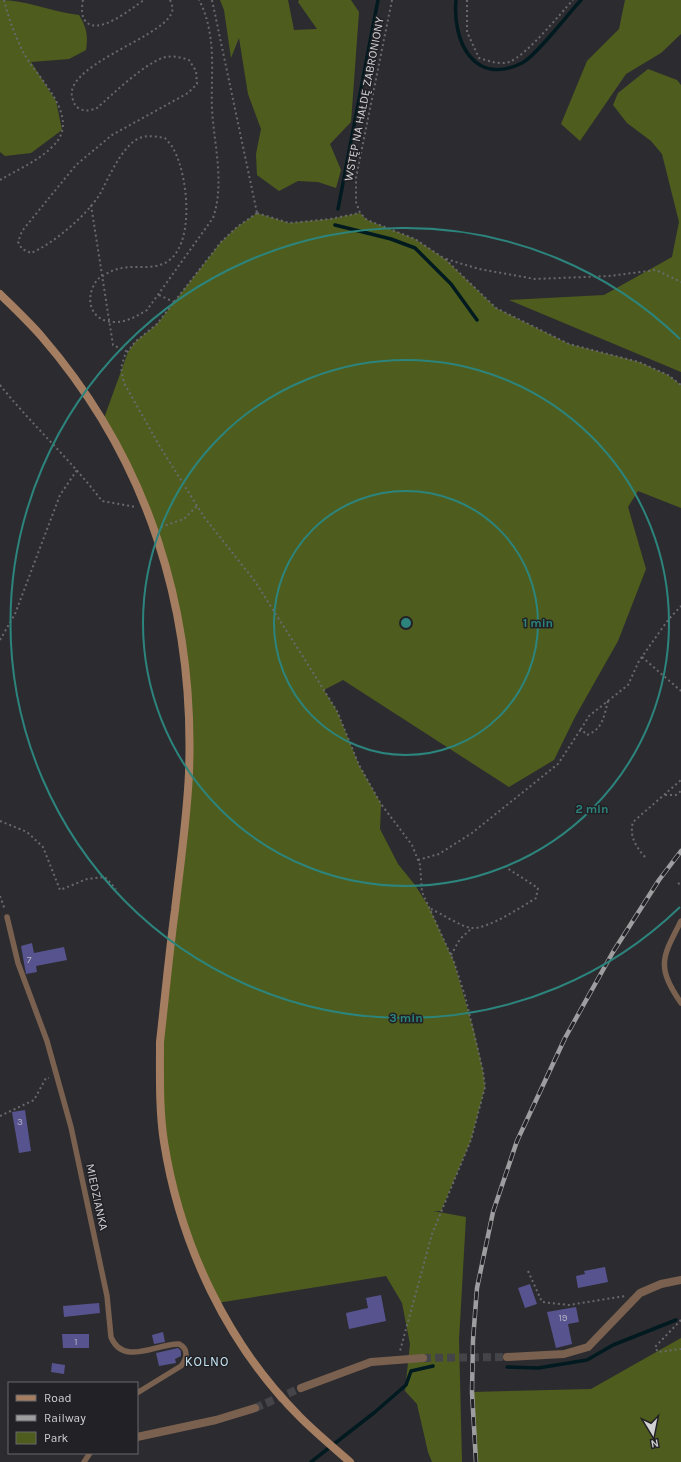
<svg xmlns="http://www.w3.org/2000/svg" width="681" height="1462" viewBox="0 0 681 1462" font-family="Karla,sans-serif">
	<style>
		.green { fill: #4e5d1d }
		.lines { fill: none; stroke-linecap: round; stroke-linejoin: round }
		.stream { stroke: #001a20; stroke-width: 3.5 }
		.building { fill: #57538e }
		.minor-tunnel { stroke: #454549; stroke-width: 8; stroke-dasharray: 8 4; stroke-linecap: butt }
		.path { stroke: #69696d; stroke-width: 2; stroke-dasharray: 2 3; stroke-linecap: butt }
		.service { stroke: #7a614f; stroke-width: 5.5 }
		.minor { stroke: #7a614f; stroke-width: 8 }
		.secondary { stroke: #a57e61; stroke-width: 8 }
		.rail-casing { stroke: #9e9ea1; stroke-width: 4.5 }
		.rail { stroke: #222226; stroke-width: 3; stroke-dasharray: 9; stroke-linecap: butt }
		.ring { fill: none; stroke: #2c847d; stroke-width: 2 }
		.labels { text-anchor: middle; stroke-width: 3; stroke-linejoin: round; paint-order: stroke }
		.number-label { font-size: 10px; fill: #b2b2c2 }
		.street-label { font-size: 12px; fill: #d1d1d4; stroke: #222226 }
		.neighbourhood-label { font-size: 13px; letter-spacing: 1px; fill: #c6e6f5; stroke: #222226 }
		.centre { fill: #2c847d; stroke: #222226; stroke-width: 2 }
		.ring-label { font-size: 12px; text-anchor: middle; font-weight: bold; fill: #2c847d; stroke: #222226; stroke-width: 3; stroke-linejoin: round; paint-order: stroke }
	</style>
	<rect width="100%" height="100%" fill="#2c2c30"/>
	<path class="green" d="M0,0c27,0 52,12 79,15 8,13 9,21 7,35l-17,9 -38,3 25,39 6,29 -31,23 -26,3 -5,-4z
		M220,0h68l6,30 23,-1 -19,-27 1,-2h52l8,12 -8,110 -21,22 11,26 -5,18 -18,-6 -20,-1 -19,10 -22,-16 -1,-21 5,-25 -13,-35 -9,-56 -8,20 -7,-48z
		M625,0h56v34l-20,19 -35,21 -46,67 -19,-17 26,-63 32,-32z
		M648,69l29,11 4,5v287l-172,-72 95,-5 68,-38 7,-35 -17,-68 -11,-13 -24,-18 -14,-18 5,-12z
		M257,213l32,10 41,-4 30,-6 7,7 48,19 30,20 51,49 73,36 70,18 29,13 13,10v123l-43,-17 -10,16 18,62 -28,72 -43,76 -21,43 -45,27 -166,-107 -19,10 13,21 22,54 22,39 -1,25 18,35 17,21 14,22 25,55 20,69 9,40 2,16 -14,53 -30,71h-8l33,6 -7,123 3,122h-30l-4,-10 -11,-48 -12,-13 5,-47 -8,-41 -16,-27 -169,27 -14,-27 -34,-106 -9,-99 25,-248 2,-147 -29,-140 -55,-115 25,-69 7,-10 22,-18 64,-82 16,-15z
		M681,1338v124h-204l-5,-70 119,-3z"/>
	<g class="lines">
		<path class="stream" d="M456,0c-4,41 18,87 66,63 14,-7 46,-49 59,-63
			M338,209l40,-209
			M335,225l56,14 24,9 36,36 26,36
			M507,1367l31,1 49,-8 26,-15 63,-25
			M311,1462l64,-50 31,-27 5,-14 22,-5"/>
	</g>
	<path class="building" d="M32,943l2,10 30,-6 3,13 -31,6 1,6 -11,2 -5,-28z
		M25,1110l6,41 -12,2 -7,-41z
		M605,1267l3,15 -30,6 -2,-12 9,-2 -1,-3z
		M530,1284l7,20 -12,4 -7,-20z
		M381,1295l5,26 -37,8 -3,-16 22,-5 -2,-10z
		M99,1303l1,10 -36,4 -1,-11z
		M576,1307l3,15 -11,2 4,20 -16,4 -9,-36z
		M163,1332l2,10 -11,2 -2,-9z
		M62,1334h27v14h-26z
		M178,1348l3,3v5l-6,3 1,4 -17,3 -3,-13z
		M52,1363l13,2 -1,9 -13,-2z"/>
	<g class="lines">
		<path class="minor-tunnel" d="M423,1358l84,-1
			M255,1408l46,-20"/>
		<path class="path" d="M83,0c-1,6 -2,13 1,19 11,20 48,-11 60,-19
			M170,0c2,5 4,9 1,14 -10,24 -112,53 -98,86 1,4 3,7 7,9 6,3 12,1 17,-1 17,-15 45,-42 65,-50 9,-3 18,-1 27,2l7,11 1,13 -9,9 -76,42 -36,30 -54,66 -4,11 4,7 9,4c22,-9 56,-38 69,-59 9,-17 18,-39 33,-52 10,-8 20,-6 32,-4 3,4 7,7 9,12 14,26 22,97 -9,113 -19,9 -38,-2 -59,11 -3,2 -6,3 -8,5 -15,18 -8,44 18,43 11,0 21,-6 31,-12l66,-92c12,-35 1,-73 -1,-109 -1,-25 2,-50 -2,-74 -2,-13 -5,-24 -11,-35
			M212,0l45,213
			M392,0l-36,178v24l4,11 7,7 48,19 30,20 51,49 73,36 70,18 29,13 13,10
			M467,0v32l12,26c10,3 20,7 30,4 18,-7 50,-47 64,-62
			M0,180c17,-10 38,-19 52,-33 32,-29 -15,-69 -29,-95 -8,-17 -15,-35 -19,-52
			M91,205l22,140 15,7
			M257,213l-20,14 -16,15 -64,82 -22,18 -10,13 -4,13 3,15 35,62 45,72 50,63 53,83 30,48 22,54 22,39 31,41 8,20 2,27 32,70 11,34 18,75 2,16 -14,53 -39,94 -32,117
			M257,213l32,10 41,-4 29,-6
			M446,259l33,10 56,10 74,-3 47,-6 25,12
			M159,295l15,7
			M0,385c32,40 71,75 102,116l34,6
			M161,527l23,-8 13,-13
			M0,640l15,-26 45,-119 17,-25
			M642,657l39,34
			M608,701c-4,15 -5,28 -21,34l-6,-6 8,-13 39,-31 11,-24 29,-41 13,-14
			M665,795h11l5,-4
			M0,821l27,11 16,15 17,43 27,-11 18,-2 11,12
			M645,857c-9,-10 -16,-21 -12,-35l48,-42
			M418,860l21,-6 33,-21 86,-69 23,-35
			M678,883l3,2
			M0,896l5,14
			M431,909c11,5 29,17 40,19 16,2 52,-22 65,-30l2,-10 -31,-20
			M451,955l9,-16 12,-11
			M0,1116l34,-16 12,-22h3
			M528,1271l14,31 27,3 56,-9
			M681,1320l-26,27 3,5 23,-3"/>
		<path class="service" d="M7,917l11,46 29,78 24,86 36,169 4,41c12,30 47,6 68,7 10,5 8,15 2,22l-44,27
			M681,921c-19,37 -25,45 0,82
			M84,1462l6,-9"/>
		<path class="minor" d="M507,1357l57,-3 24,-7 52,-54 21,-9 20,-4
			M301,1388l70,-26 52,-4
			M137,1437l79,-17 39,-12"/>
		<path class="secondary" d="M0,294c14,14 29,28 42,43 107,124 153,274 147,436 -2,46 -9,92 -14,137 -6,44 -10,88 -15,132 0,34 -1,67 4,100 16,102 63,202 136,275 16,16 33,30 50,45"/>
		<g class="rail-casing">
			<path id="rail" d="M476,1462l-4,-70 1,-52 4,-52 16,-76 24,-71 48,-103 48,-86 46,-72 22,-29"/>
		</g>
		<use href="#rail" class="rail"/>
	</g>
	<g class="ring">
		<circle cx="406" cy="623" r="132"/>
		<circle cx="406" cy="623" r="263"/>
		<path d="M680 907A395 395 0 1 1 680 339"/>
	</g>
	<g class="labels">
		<g class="number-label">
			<text x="29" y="963">7</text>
			<text x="20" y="1125">3</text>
			<text x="563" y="1321">19</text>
			<text x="76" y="1345">1</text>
		</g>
		<g class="street-label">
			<text transform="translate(364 99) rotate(-79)" y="4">WSTĘP NA HAŁDĘ ZABRONIONY</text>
			<text transform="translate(97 1197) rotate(78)" y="4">MIEDZIANKA</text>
		</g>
		<g class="neighbourhood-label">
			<text x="207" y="1366">KOLNO</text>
		</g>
	</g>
	<circle cx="406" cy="623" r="6" class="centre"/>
	<g class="ring-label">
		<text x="538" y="627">1 min</text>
		<text x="592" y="813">2 min</text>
		<text x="406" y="1022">3 min</text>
	</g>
	<rect x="8" y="1382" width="130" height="72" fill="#222226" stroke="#68686c"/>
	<rect x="16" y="1395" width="20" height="6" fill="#a57e61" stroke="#68686c"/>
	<text x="44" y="1402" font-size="12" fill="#d1d1d4">Road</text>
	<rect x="16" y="1415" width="20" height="6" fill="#9e9ea1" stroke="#68686c"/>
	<text x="44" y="1422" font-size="12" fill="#d1d1d4">Railway</text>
	<rect x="16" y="1432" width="20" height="12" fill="#4e5d1d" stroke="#68686c"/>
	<text x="44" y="1442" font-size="12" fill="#d1d1d4">Park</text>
	<g transform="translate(653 1434) rotate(170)" stroke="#222226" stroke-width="3" paint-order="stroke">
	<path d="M0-3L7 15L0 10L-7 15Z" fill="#d1d1d4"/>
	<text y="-6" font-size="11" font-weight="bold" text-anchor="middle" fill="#d1d1d4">N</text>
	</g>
</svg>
